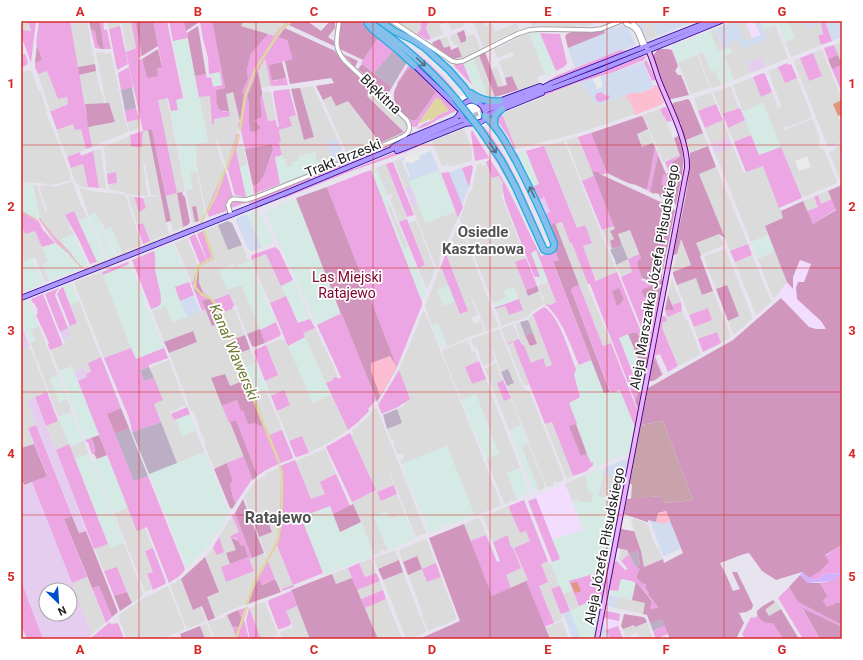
<svg xmlns="http://www.w3.org/2000/svg" width="863" height="660" viewBox="0 0 863 660" font-family="Roboto,sans-serif">
	<style>
		.residential { fill: #dbdbdc }
		.commercial { fill: #d1dcf1 }
		.industrial { fill: #d5e9e5 }
		.education { fill: #f2ddff }
		.construction { fill: #bcaec4 }
		.farmland { fill: #e5cdef; fill-rule: evenodd }
		.grass { fill: #eca6e3; fill-rule: evenodd }
		.forest { fill: #d196be }
		.sand { fill: #d2b2ff }
		.cemetery { fill: #c9a3ac }
		.park { fill: #fcbed0 }
		.pitch { fill: #e3957d }
		.parking { fill: #eaeaea }
		.water { fill: #dfd6a1 }
		.pier { fill: #fff }
		.lines { fill: none; stroke-linecap: round; stroke-linejoin: round }
		.stream { stroke: #dfd6a1; stroke-width: 1 }
		.canal { stroke: #dfd6a1; stroke-width: 2.5 }
		.primary-tunnel { stroke: #bfbcc5; stroke-width: 4.5; stroke-dasharray: 4.5 2; stroke-linecap: butt }
		.tertiary-casing { stroke: #a5a5a5; stroke-width: 5.5 }
		.secondary-casing { stroke: #58007a; stroke-width: 6 }
		.primary-casing { stroke: #2c0098; stroke-width: 6 }
		.motorway-casing { stroke: #1babe2; stroke-width: 8 }
		.tertiary { stroke: #fff; stroke-width: 3.5 }
		.secondary { stroke: #e5b4fc; stroke-width: 4 }
		.primary { stroke: #ac99ff; stroke-width: 4.5 }
		.motorway { stroke: #87bfeb; stroke-width: 5.5 }
		.motorway-bridge-casing { stroke: #1babe2; stroke-width: 8; stroke-linecap: butt }
		.motorway-bridge { stroke: #87bfeb; stroke-width: 5.5 }
		.oneway { stroke: #526e84 }
		.grid { fill: none; stroke: #d62828; stroke-width: 1; stroke-opacity: 0.55 }
		.labels { text-anchor: middle; stroke-width: 3.5; stroke-linejoin: round; paint-order: stroke }
		.street-label { font-size: 14px; fill: #1e1e1e; stroke: #fff }
		.park-label { font-size: 14px; fill: #81062b; stroke: #fff }
		.neighbourhood-label { font-size: 15px; font-weight: bold; fill: #515151; stroke: #fff }
		.water-label { font-size: 15px; font-style: italic; fill: #717a33; stroke: #fff }
		.quarter-label { font-size: 16px; font-weight: bold; fill: #515151; stroke: #fff }
		.neatline { fill: none; stroke: #d62828; stroke-width: 1.5 }
		.grid-label { font-size: 13px; text-anchor: middle; font-weight: bold; fill: #d62828 }
	</style>
	<rect width="100%" height="100%" fill="#e7e3ef"/>
	<path class="residential" d="M21,21h7l3,10 -10,-1z
		M70,21h17l8,43 -17,3z
		M107,21h12l1,5 -11,3z
		M121,21h10l5,27 -5,1 -4,3z
		M243,21h45l-9,8 -5,7 -34,-10z
		M398,21h25l-3,4 2,2 -6,7z
		M430,21h14l1,2 -6,2 4,9 -12,5 -5,-9 2,-8z
		M448,21h14l2,5 -11,4h-2z
		M473,21h10l2,5 7,-3 4,9 2,-2 19,-7 2,6 -36,18z
		M530,21h62l2,4 -12,1 -3,1v-2h-3l-1,2 -36,-2 -7,1z
		M641,21h11l6,15 -10,4z
		M736,21h9l7,17 -8,4z
		M788,21h16l3,7 14,-5 2,11 -5,2 3,9 -30,12 -6,-15 10,-4z
		M775,25l13,33 -22,9 -4,-10 -15,6 4,10 -17,7 -9,-24 7,-3 -4,-10 10,-3 4,8 25,-9 -4,-9z
		M715,29l9,20 -6,2 -8,-20z
		M457,33l4,10 5,-2v-4l8,-3 6,14 -9,5v1l-9,4 -5,-13h-3l-4,-8 1,-2z
		M529,33l16,41 -8,3 2,5 -3,2 -18,7 -6,-15 -7,2 -6,-16v-1l15,-5 -2,-4 -14,6 -1,-1 -3,-7 24,-12v-2z
		M446,37h1l3,8v1l-6,2 -4,-9z
		M842,42v23l-8,-20z
		M822,49l20,51 -9,4 9,22v16l-14,5 -34,-85 1,-2 5,-2 9,23 13,-5 -9,-23z
		M103,52l1,2 7,-1 17,79 -36,15 -4,-20 27,-5 -6,-19h-3l-10,-50z
		M703,52l8,19 4,-1 6,15 -10,3 -13,-34z
		M479,55l16,42h-7l-15,-39z
		M697,55l13,33 -19,6 -13,-31z
		M265,59l6,27 -10,2 -3,-17z
		M497,67l7,18 -6,2 -7,-18z
		M778,67l7,16 12,-5 15,38 -1,2 -24,9 -3,-1 -1,4 3,1 1,-2 25,-10 1,1 7,19 -2,8 6,3 13,31v2l-19,8 -1,-1 -1,1v1l-12,5 -3,-1 -38,-92 -20,8 -10,-27 20,-8 8,20 11,-5 4,10v2l1,4 3,-1 1,-2 -13,-34z
		M28,70l4,1 6,20 2,-1 7,21h-1l3,10h1l21,55 -1,1 2,3 -20,5 -11,-2 -20,-1v-109z
		M47,71l11,28 9,-3 1,8 -17,7h-1l-12,-37z
		M96,71l5,22 2,2 1,8 -19,1 -6,-29z
		M580,82l14,20 4,2 6,-1 25,-9 8,19 -25,9 -34,11 -62,16 -14,-35z
		M313,86l24,52 -10,5 7,20 -15,6 -4,-17 -16,4 1,4 -9,3 1,3 -6,2 -3,-9 -4,-16 2,-1 -2,-12 8,-2 2,-11 9,-3 6,26 10,-3 -14,-49z
		M731,86l7,21 2,1 -18,6 -9,-22 4,-1h1l2,-1z
		M372,90l33,31 1,2v5l-3,3 -36,-35z
		M269,91l2,2 5,27 -8,1 -6,-29z
		M233,92l7,29 -3,12 -11,34 -8,-27 -2,1 3,11 -1,1 2,3 5,13 -19,42 -10,-49v-10l-1,-8 13,-2 -9,-45 11,-1 2,28 2,-5 16,-3 -4,-22z
		M711,93l5,11 -18,7 -4,-13z
		M331,96l17,5 29,39 -31,12 -23,-52z
		M167,98l18,91 -1,3 -7,2 6,33 -10,5 -7,-36 3,-1 -11,-95z
		M660,109l3,7h1l16,39 -17,7 -20,-47z
		M139,119v9l-10,4 -2,-10z
		M723,120l6,17 -18,7 -6,-16z
		M745,120l6,15 -17,7 -6,-14z
		M73,124l8,5 5,20 -19,8 -2,-6 -4,-8 1,-2h-2l-2,-5 1,-2 -2,-1 -1,-2z
		M464,129l8,21v11l-23,6 -1,-3 -6,2 -10,-25z
		M648,129l5,14 -10,4 -6,-13z
		M148,130l13,68 -6,-3h-4l-6,-29 2,-1 -1,-1h-3l3,17h-1l3,14 -1,1 -16,-1 -4,-1 -4,-2 -12,-2 -2,-2 -1,-4 9,-1 -1,-11 -9,2 -3,-26 1,-2 25,-10 1,10 11,1 1,-16z
		M703,133l5,12 -18,8 -4,-13z
		M578,137l16,39 -12,5 -16,-41z
		M564,141l53,131 -20,9 -14,-35 9,-4 -7,-16 -8,2 -33,-82z
		M243,144l4,21 -8,2 -3,-16 2,-6z
		M842,144v41l-13,-33 6,-2 -1,-1 4,-2 -1,-1z
		M733,147l11,26 19,-8 21,53 -19,8 3,9 -17,7 -32,-80v-1l-2,-2 -2,-5z
		M99,149l2,1 5,38 -1,1 -6,-1 -6,-37z
		M400,159l12,30 -1,1 -2,-3 -4,1 -11,-27z
		M481,163l1,3 4,-2 6,14 7,-2 4,7 -1,2 2,9 -3,1 43,109 -12,8 -5,5 -13,5v-1l-12,5 -4,-9 1,-1 -2,-4 -1,-1 -1,-2 10,-3 18,4 -9,-23 -8,10 -3,2 -8,3 -1,1h-1l-33,-83 8,-25 4,-5 5,-25z
		M83,164l1,4 4,20 -7,-1 -5,-4 -5,-13v-2z
		M386,164l21,55 -8,3 -9,-23 1,-1 2,-1 -1,-3 -5,1 -11,-27z
		M716,167l32,77 -18,7 -31,-77z
		M197,172l8,42 -6,7 -3,-15 -1,14v2l-2,2 -7,-34 7,-1 -3,-16z
		M72,181l9,25h1l5,11 -8,4 -5,-10 -9,4 6,10 -2,1 5,8 -12,5 2,8 -10,-11 -14,-18 -7,-33h4l8,26h2l-8,-25 7,-1 9,2z
		M79,188l18,4 24,2 4,1 4,10 -2,1 2,1 12,35v3l-19,7 -11,-24 -6,2 -4,-9h-2l-3,-8 -7,3z
		M828,191l4,8 -11,5 -3,-9z
		M128,196l6,1 5,15 7,-4 -3,-10 8,-2 10,2 8,36 -19,7 -7,-18 -6,2z
		M814,197l4,10 -11,4 -4,-10z
		M390,205l18,42 -4,2 -17,-43z
		M418,205l8,18 30,-12 2,6 -19,42 1,2 -2,7 -2,-1 -24,-60z
		M416,220l19,49 -8,21 -9,-22 7,-3 -16,-42z
		M561,221l9,22h2l17,41 -2,1 24,58 -8,3 -48,-122z
		M21,224l4,10 10,-3 14,30 -6,3 6,17 -4,1 -10,-25 -10,4 -4,-9z
		M218,225l10,25 14,-5 5,11 -1,1 1,2h2l1,2 -15,6 -2,-3 -14,7 16,16 7,-2 18,44 -13,5 -10,-25 1,-2 -4,-2 -5,-11 -15,6 -11,-8 -4,-9v-15l1,-2 14,-7 -9,-29z
		M614,226l1,3 -5,1 4,10 -4,2 2,7 -3,-2 -7,-17z
		M461,227l37,98v2l-6,2v1l-6,1 -14,-34 -1,1 7,17 -7,3 3,6 7,-3 3,10v1l-13,4 -24,11 -9,-23 -6,2 -7,-20 15,-38 2,1 7,17 -10,4 -2,-1 7,17 11,-5 5,13 8,-3 -22,-57 11,-26z
		M630,229l10,25 -12,5 4,13 -11,5 -5,-12 12,-6 -11,-25z
		M719,234l5,10 -2,2 -21,9 -5,-12z
		M187,238l10,23 -1,2 3,2 -4,8 -2,8 -2,1 -4,-11 -12,-28z
		M680,239l11,26 -18,7 2,-10z
		M724,249l2,2 26,65v3l-17,15h-2l-5,-13 11,-5 -12,-31 -11,4 -12,-31 1,-2z
		M775,251l12,31 -12,16h-2l-10,-25v-2h-1l-1,-6 -4,-6z
		M266,254l20,42 -16,7 -19,-43z
		M752,255l19,46 -1,2 -14,12 -21,-53z
		M102,272l29,76 -27,10 -30,-76z
		M696,278l6,17 11,-4 18,45 -1,2 -9,5 -5,-11 -18,7 -4,-12 18,-7 -4,-12 -19,7 -12,-30z
		M672,279l4,12 -1,1h2l4,10 -9,3 -4,-10z
		M548,282l8,21 -6,2 -5,-1 -1,-5 -6,-13z
		M79,301l14,36v2l8,18 -13,6 3,9 -5,2 -2,-6 -10,4 -2,-5 -13,4 -8,-21 14,-6 -2,-5 8,-3 -4,-9 10,-4 -7,-19z
		M166,306l6,16 33,-13 7,17 10,-4 23,58 -15,6 -19,-8 18,44h1l14,34 -30,13 -10,-26 1,-2 -3,-8 -1,1 -6,-20 -2,-3h-2l-7,-19v-2l-2,-2 -3,-7v-3l-1,-1 -9,-24 28,-11 -5,-11 -28,11 -3,-8v-2h-1l-8,-21z
		M232,309l3,1 10,25 -13,5 -11,-27z
		M682,311l4,9 1,-1 14,35 -23,12 -16,-38 1,-6 4,-1 -2,-3z
		M423,312h2l76,192 -2,2 -24,10 -28,-70 -46,18v-3l3,-4 -2,-3h-5l-4,-12 1,-1v-2h-3l-4,-10 15,-6 -5,-14 8,-4 -1,-2 6,-4 -11,-29z
		M533,314l19,51 -6,2 -15,-4 -7,-18h-2l-7,-21 5,-2 10,24 7,-2 -9,-24z
		M513,324l6,15 -12,5 -6,-15z
		M39,326l19,49 -8,4 9,23 8,-3 3,7v2l1,4 -13,5 -19,-52v-2l-2,-2 -7,-19 5,-1 -4,-12z
		M315,327l7,15 -1,2 1,1 2,1 13,28v3l-4,1v2l-7,3 -24,-50z
		M499,329l23,57 8,7 34,85 -1,2 -6,3 -1,-2 -3,2 1,2 -6,2 -2,-1 -39,-100 7,-3 -6,-14 -7,3 -8,-23 -1,1 3,11 -11,5h-1l-6,-19h-3l-3,-8z
		M280,339l4,1 2,-1 27,64 18,-9 17,36 -18,12 -21,11 -7,-17 -13,5 -12,-30 13,-6 -6,-14 -13,5 -6,-15 13,-6 -12,-30z
		M468,340l4,12h3l3,9 -13,6 7,17 14,-5 34,89 -13,5 10,27 -4,1 -2,-1h-1v2l-4,2 -2,-1 -18,-44 13,-6 -23,-58 -15,5 -19,-48 1,-2z
		M514,342l1,3h-1l16,39 -5,2 -2,-2 -15,-39z
		M30,347l-1,1 2,2 5,12 11,30 -20,9 9,24 -8,3 6,16 -11,3 -2,-5v-93z
		M250,349l6,13 -13,6 -6,-14z
		M169,360l17,45 -17,8 1,1h1l3,6 2,-1 6,17 14,-5 9,21 -28,11 -23,-59 9,-4 -13,-31 1,-2z
		M496,363l7,17 -6,3 7,18 7,-3 10,27 -12,5 -24,-61v-1z
		M266,389l16,41 -13,5 -16,-40z
		M375,408l2,1 49,124 -10,4 -25,-62 -1,1 4,9 -17,7 4,9 16,-7 8,20 -15,5 -16,-3 14,34 -4,2 -2,-2 -2,1v2l-5,2h-1l-13,-33 -9,-20 24,-12 -25,-55 2,-1 -1,-3 16,-14z
		M60,420l9,24 -13,6 -10,-24z
		M552,422l21,54 -6,3 -22,-55z
		M84,441l5,13 -14,5 -5,-12z
		M528,443l8,20v2l1,1 7,16v3l1,2v1l-6,3 -18,-46z
		M325,449l11,25 -15,8 4,12 -15,6 -15,-39h3l2,-2z
		M280,467l1,4 -1,48 -3,21 -10,17 -8,-20 13,-5 -6,-14 -12,4 -10,-25 9,-13 8,-7 1,2 1,-1v-1l3,-1 -1,-2z
		M603,474l22,2 -5,24 -22,-4z
		M586,475l1,13 6,6 -1,8h-13v-2l-7,1 -7,-17 5,-2h1l2,-2z
		M509,506l11,27 6,-2 4,10 -16,7 14,32 -17,8 -5,-13 15,-7 -7,-18 -4,-5 -2,-10 -15,7 -10,-25 1,-1z
		M128,507l9,23 8,-3 8,21 -8,3 8,21 -6,3 5,14 -7,3 -31,-79z
		M232,516l7,16 -9,4 6,14 -10,3 4,11 -9,3 5,15 28,-11 -5,-12 15,-6 3,6 -15,28 -6,17 -23,9v1l-8,4 -8,-21 12,-5 -14,-35 4,-4 4,-6 2,7 9,-2 -5,-15z
		M478,518l2,1 6,16 -16,6 -6,-17z
		M633,518l15,6 4,14 5,10h1l5,11 -20,8 -2,-16 -10,-30 2,-1z
		M426,539l10,24 -14,6 5,13 14,-5 16,42 -29,12 -6,-16 1,-1 -15,-39 14,-6 -5,-13 -14,6 -4,-11 1,-2z
		M124,543l19,50v3l-11,7 -15,-36 -13,4 -9,-22 13,-5 2,4z
		M277,545l16,40 -13,5 -12,-29z
		M621,549l6,1 2,4 -8,7 -2,-2z
		M395,550l4,10 -21,9 -4,-11z
		M370,559h1l5,14 -11,4 -6,-14z
		M548,561l2,3h1l9,22 -9,3 12,30 -9,4 -15,-37 9,-4 -7,-18z
		M348,568l4,10 -16,6 -4,-10z
		M403,572l23,59v1l-15,7h-5l-23,-59z
		M87,577l18,45 -1,2 -12,10 -20,-51z
		M181,578l12,31 8,-2 5,14 -19,8 -17,-44 3,-2 1,1 2,-1v-2z
		M380,581l3,9 -22,9 -4,-9z
		M168,586l16,40v4l-23,9h-34l-9,-23 14,-11 1,1 2,-1v-2l11,-6z
		M572,590l7,17 -9,4 -7,-17z
		M618,597l27,6 -2,11 -27,-6z
		M386,599l16,40h-24l-13,-31z
		M264,602l1,1 13,31 -12,5h-5l-12,-31 8,-2 1,-2z
		M775,602h2l4,7 -12,7 -4,-6z
		M297,606l13,31 -5,2h-22l-3,-6 1,-1 9,-4 3,1 -7,-18z
		M226,615h1l9,22v2h-21l-7,-17 17,-5 1,-1z
		M562,621l7,18h-19l-5,-11z
		M647,622l6,17h-13l-3,-7 -11,5 -3,-8 11,-5 1,3z
		M205,624l2,1 6,14h-8l-5,-13z"/>
	<path class="commercial" d="M637,21h4l7,19 -3,-1z
		M652,21h43l-37,15z
		M736,21l8,20 16,-6 -6,-14h6l7,18 -25,10 -4,-9 -10,3 2,4 -6,2 -9,-20z
		M804,21h38v16l-10,4 -7,-19 -18,6z
		M622,25l7,4 7,16 -13,5h-3l-45,18 -7,-20 37,-15 -1,-3 8,-3 3,1z
		M643,62l11,25 -16,7 -4,-2 -30,11 -6,1 -4,-2 -14,-20 10,-3h1l10,-2z
		M337,138l9,20 -12,5 -7,-20z
		M428,149l4,4 7,17 -30,11 -9,-22 21,-8z
		M462,168l7,19 -7,18 -13,-33z
		M247,214l15,33 -9,4 -5,-2 -12,-28 1,-3z
		M194,295l6,16 -13,6 -7,-16z
		M626,459l2,1 -3,16 -22,-2 1,-6z
		M663,503l18,45 -16,8 -2,-1 -11,-29 1,-1 -2,-1v-3l-3,-1z
		M608,595l10,2 -2,11 -9,-2 -1,-1z
		M570,611l11,28h-8l-10,-25z
		M603,622l7,17h-9z"/>
	<path class="industrial" d="M760,21h14l1,4 -12,5z
		M777,21h11l7,17 -10,4z
		M710,31l8,20 12,-4 2,6 -7,3 9,24 -13,5 -6,-15 -4,2 -7,-20 -6,2 -6,-16z
		M540,32l16,39 -10,5 -17,-43z
		M188,38l20,104 -13,2 2,7 -1,1 1,7h-3l3,13 -7,1 3,16 -7,1 -24,-123 13,-3 8,36h2l-12,-59z
		M691,39l6,16 -19,8 -6,-17z
		M473,58l15,39 -13,-8 -3,-4 -9,-22z
		M220,72l2,13 -9,2 -3,-13z
		M763,103l18,44 -22,9 -17,-44z
		M377,140l3,3 -32,14 -2,-5z
		M526,151l13,33 -7,3 -15,-34z
		M315,152l4,17 -39,15 -5,-27 7,-2 1,4h2l2,9 5,-2 -1,-3 8,-3v-4z
		M247,165l6,30 -7,1 -7,-29z
		M376,168l14,37 -3,1 17,42 4,-1 18,46 -4,9 -51,-132z
		M439,170l17,41 -31,12 -16,-42z
		M21,185h12l7,33 -2,2 -17,-10z
		M296,198l45,116 -24,11 -31,-67v-3l-4,-5 -16,-36 1,-3z
		M259,210l2,6 12,23 -1,4 -10,4 -15,-32z
		M96,213l18,42 -6,3 -19,-42z
		M87,217l18,42 -8,3 -18,-41z
		M111,227l11,25 -6,2 -11,-24z
		M74,234l14,31 -5,2 -5,-4 -9,-12 -5,-4 -2,-8z
		M768,235l7,16 -18,8 -6,-17z
		M56,243l12,10 13,15 -32,13 -6,-17 5,-3 -6,-14z
		M173,244l16,38 -14,5 12,30 -15,5 -6,-16 -14,5 -1,-2 8,-3 1,-1 1,-10 -6,-27 1,-11 -2,-6z
		M535,250l13,32 -6,2 -11,-31z
		M21,252l4,9 7,-3 11,25 -18,8 -4,-7z
		M250,261l6,15 -1,3 1,4h3l6,13 -2,2 1,4 2,-1 2,2 8,19 -16,8 -18,-44h-3l-12,4 -8,-19 15,-7 1,3z
		M129,264l2,4 1,1 14,33 -1,4 2,4h2l5,13v2l1,3h1l8,20 -29,11 -32,-84z
		M293,280l17,39 -12,4 -17,-37z
		M72,284l7,17 -9,3 -7,-17z
		M449,286l6,15 -11,5 -1,-1 -7,-17 3,2z
		M514,287l5,12 -25,9v-6l9,-3v-1l3,-1 -2,-7z
		M28,300l11,26 -8,3 4,12 -5,1 -9,-22v-10l2,-1 -2,-6z
		M438,323l9,23h-7l-8,-20z
		M628,334l17,41 -4,17 -22,-54z
		M305,337l26,57 -18,9 -25,-57z
		M591,360l13,33 6,-1 1,1 9,-4 15,38 -3,8 1,1 -4,18 -12,4 -3,-2 -1,1 -1,3 -17,8 -2,-6 -2,1 -4,-9 -11,-30h1l-8,-21 11,-6 -6,-22 2,-6 -1,-2z
		M256,362l10,27 -13,6 -10,-27z
		M72,366l27,68 -14,6 -8,-21 1,-1 -3,-8 -2,1 -5,-15 1,-1 -10,-24z
		M58,375l9,24 -8,3 -9,-23z
		M476,394l23,60 -13,5 -11,-27h-1l-3,-6v-3l-10,-23z
		M71,412l12,29 -13,6 -12,-30z
		M190,414l6,17 -14,5 -6,-17z
		M521,425l7,18 -7,3 17,43 -3,2 -2,-1 -24,-60z
		M447,446l28,70 -26,9 -5,-2 -3,1 1,4 -12,5 -27,-63 2,-2 -1,-2h-2l-1,-2z
		M205,452l18,45 -1,2 2,5h2l3,8 -1,4 -11,17 -4,2 -1,6 -4,6 -8,8 -3,1 -2,4 -8,8 -38,-94z
		M88,454l3,8h1l32,81 -14,5 -35,-89z
		M107,455l21,52 -14,6 -21,-52z
		M520,468l9,25 -13,5 -9,-25z
		M604,468l-6,28 22,4 -13,70 -38,11 3,9 -9,4 -12,-30 2,-1 -1,-1 8,-3 -8,-20 31,-9 -11,-29 7,-1v2h13l1,-8h-1l-5,-6 -1,-13z
		M330,506l10,26 21,-10 13,33h-3v2l-47,18 -23,-58z
		M386,511l4,8 15,-5 10,25 -27,11 -15,-34z
		M621,579l15,3 -3,17 -22,-4 -1,1 1,-6 7,1z
		M602,597l-8,42h-13l-11,-28 9,-4v-1z"/>
	<path class="education" d="M745,21h9l6,14 -8,3z
		M808,227l34,112 -21,-2 -44,-42 10,-13z
		M565,484l18,46 -31,9 -17,-43z
		M604,618l15,3 -1,5 -12,4 -3,-8z"/>
	<path class="construction" d="M393,50l14,12 -15,25 -18,-14z
		M132,87l4,21 -11,3 -4,-21z
		M228,221l4,2 10,22 -14,5 -10,-25z
		M622,245l6,14 -12,6 -1,-5 -5,-10z
		M528,320l5,13 -8,2 -5,-13z
		M149,367l5,11 -10,3 -4,-11z
		M508,369l6,14 -7,3 -6,-14z
		M397,409l5,14 -15,6 -4,-14z
		M161,422l16,41 -28,11 -17,-42z
		M129,428l19,48 -14,6 -19,-48z
		M638,551l2,13 -1,1 -4,2 -6,-13z
		M662,618l3,8 -12,5 -3,-8z"/>
	<path class="farmland" d="M762,57l4,10 -15,6 -4,-10z
		M729,137l4,10 -18,7 -4,-10z
		M409,186l2,4 1,-1 6,16 -6,2 -7,-19z
		M544,197l6,16 -4,2 -6,-17z
		M21,324l9,23 -9,2z
		M68,328l3,8 -8,3 -3,-7z
		M84,368l3,9 -9,4 -4,-9z
		M35,397l30,77 21,57 -7,2 -52,-132z
		M32,482l60,152 -5,5h-44l-22,-58v-95zM46,590h24v24h-24z"/>
	<path class="grass" d="M28,21h8l-5,42 -10,-28v-5l10,1z
		M39,21h31l22,126 -6,2 -5,-20 -6,1 -2,-6 -16,6 -7,-19h2l16,-7 -1,-7 -9,2 -11,-28 -9,3 -3,-7v-4l7,-3 -6,-17z
		M100,21h3l1,8 1,1h2l4,19h-7z
		M131,21h4l7,35 -4,2 1,2 3,-1 5,19 9,-10 6,-2 -9,-45h14l16,77 -7,2 2,10 -7,1 -3,-13 -10,2 19,93 -11,3 -14,-66 -9,1 -1,16h-8l-3,-1 -1,-11 13,-4 -17,-79 10,-4z
		M169,21h15l4,17 -15,3z
		M200,21h12l13,67 -9,2 1,16 7,6 5,-1 1,5 -16,3v5h-2l-2,-28 -11,1 -4,-21 11,-2 1,4 4,-1 2,10 9,-2 -2,-13 -11,2 -1,-16 -5,-19z
		M288,21h5l-12,11 -3,5 9,3 7,19 -25,6 5,16 12,-4 2,8 -17,1 -6,-27 -7,12 -11,25 2,6v21l1,4 11,1 -1,-2 -6,-6 8,-4 -3,-18 3,-3 6,26 8,-1 1,7h2l-6,-34 1,-2 15,-2 7,26 -7,2 3,9 -13,4 2,12 -2,1 3,12 -7,2 5,27 -26,10 -1,-8 6,-3 5,-8 9,-24 -1,-7 -27,5 -4,-18 -3,-5 2,-5 2,-29 6,-13 -1,-10 4,-15 17,-20 6,2 5,-7z
		M359,21l4,2 47,40 -4,1 -7,11h-1l9,-13 -13,-12 -20,23 -13,-10 17,-25z
		M373,21h2c29,22 64,46 84,76h-1l-24,-25z
		M423,21l5,1 -2,7 5,10 -4,1 -10,-6 5,-7 -2,-2z
		M825,22l7,19 -11,4 -3,-9 5,-2 -2,-11z
		M120,26l8,38 -11,6 -8,-41z
		M91,30l4,1 2,13 3,3 1,2 -6,-1z
		M540,33l20,1 7,29 -3,4 -8,4z
		M834,45l4,10 -10,4 -4,-11z
		M620,50l8,1c-27,11 -55,21 -82,31l10,-6z
		M813,53l9,23 -13,5 -9,-23z
		M25,54l3,8 -1,3 -6,2v-12z
		M644,56l2,1 -4,5 -1,-1 -27,11 -23,7h-1l-10,3h-1l-51,20 23,-11z
		M646,59l9,19v2l-3,1 -8,-18z
		M463,63l9,22 -18,-19 1,-2h5z
		M787,63l1,2 3,-1 6,14 -12,5 -7,-16z
		M842,65v28l-10,-24z
		M408,66h2l5,3 41,42 -19,9c-6,4 -17,10 -25,9h4l7,-5 10,-4 4,-4 11,-5 -12,-13 -18,26v2l-3,1 -4,-1 -2,-7 -9,-9 11,10h5l20,-28 -22,-23 -2,-1 -9,7 -5,10 -1,-2z
		M129,67l4,20 -12,3 -3,-17z
		M763,73l2,1 7,18 -11,5 -8,-20z
		M601,92l5,4 2,-2 2,4 -9,4 -4,-1 -2,-5 1,-2z
		M716,104l7,16 -18,8 -7,-17z
		M664,107l3,1 5,13 -5,1 -3,-6h-1l-3,-7z
		M136,108l3,11 -12,3 -2,-11z
		M740,108l5,12 -17,8 -4,-12 -2,-2z
		M502,114l14,35h-2l-6,-13 -11,-16 1,-4z
		M497,124l18,29h2l15,34 7,-3 -13,-33 18,-5 33,82 8,-3 7,18 -9,3 13,35 21,-9 32,80 -1,7 -11,-27 -9,2 -9,4 20,51 -4,12 -45,-117h-2l-16,-41h-2l-8,-21 -7,2h-1l-3,1 9,24 -3,1 -2,-6 -58,-119zM544,197l6,15 -4,2 -6,-15zM612,292l12,8 -7,7z
		M483,126c3,3 6,6 8,10 24,33 39,73 56,111h-1c-19,-43 -37,-82 -64,-120z
		M476,129c28,36 46,78 65,119l-28,-58 -14,-24z
		M472,130c12,21 27,41 38,63 11,21 20,43 31,63l14,-5 4,9 -6,3 38,97 -12,5c-9,-21 -16,-45 -34,-61l5,1 6,-3 -20,-52 -5,3 9,24h-5l-1,-1 -29,-75 -3,-16 1,-2 -4,-7 -7,2 -6,-16 3,-2v-2l-14,3 -4,-28z
		M237,133l3,3 -4,15 10,45 -1,1 -10,-2 -7,-25 -2,-3z
		M409,133l4,2 -21,11 -59,25 -17,8 -57,22 -9,3 -2,-1 12,-5 -1,-1 147,-60z
		M591,133l16,40 -6,2 -2,-3 -7,-1 -14,-34z
		M751,135l8,20 22,-8 21,51 -23,10 -16,-42 -17,6 -12,-30z
		M425,143l-6,3 -13,6 -57,20 -67,27 6,-5 51,-21 17,-5 42,-17 7,-1z
		M655,147l3,8 -8,37 -3,-2z
		M93,151l6,37 -11,-1 -5,-23 -12,4 -4,-11 13,-5 1,4z
		M680,155l-8,7v3l7,8 -3,11 -3,2 -3,-1 -5,2 -4,-3 1,-1 1,-8 6,-3 -4,-10z
		M393,162l21,53 -7,2 -21,-53z
		M471,165l2,2 -3,16 -1,4 -7,-19z
		M225,169l1,3 7,25 -6,5v8l-1,1 -17,6 -3,-6z
		M371,170l51,132v3l-25,62 -70,-180 33,-13z
		M116,172l1,11 -9,1 -1,-10z
		M449,172l14,35 -5,11 -17,-45z
		M594,176l20,50 -12,4 -20,-49z
		M818,195l3,9 11,-5 4,10 -23,15 -6,-13 11,-4 -4,-10z
		M134,197l9,1 3,10 -7,4z
		M253,200l-22,8c-2,-10 14,-8 22,-8z
		M21,210l17,10 5,10 12,13 -13,4 -7,-16 -10,3 -4,-10z
		M74,211l23,51 -7,2 -10,-22 -15,-27z
		M40,218l14,18 15,15 9,12 5,4 -2,1 -13,-15 -12,-10 -6,-8 -8,-11 -3,-5z
		M407,219l18,46 -7,3 -19,-46z
		M143,223l7,18 -7,3 -6,-19z
		M205,230l9,29 -14,7 -1,2 -1,-1 2,-3 -11,-27 6,-3 12,27v-1l-10,-26z
		M748,244l4,11 -17,7 -5,-11z
		M275,247l4,3 14,30 -12,6 -15,-32 -15,6v-2l1,-3z
		M154,251c2,6 1,11 1,16 0,9 9,30 5,38 -2,2 -6,3 -9,4l-19,-49z
		M446,254l22,57 -8,3 -18,-45 -2,-1z
		M640,254l1,4 -4,6 5,14 -1,2 11,5 -5,3 -2,9 7,1 6,5 -8,42 -1,1 -28,-69 11,-5 -4,-13z
		M526,258l11,28 -11,4 -11,-28z
		M128,262l1,2 -26,11 -1,-3z
		M193,281v5l8,10 2,-4 11,8 15,-6 5,11 -2,4 -11,4 48,122 13,-5 11,27 -1,2c-12,4 -24,9 -35,17l-1,-1 1,-1 -21,-54 -7,3 -7,-17 15,-6 4,10h2l11,13 7,3 2,-1 -48,-120 -13,-4 3,8 -3,2 -11,-29z
		M189,282l5,13 -14,6 -5,-14z
		M579,285l24,61 8,-3 27,69 -3,15 -15,-37 -9,3 -40,-103 2,-3z
		M63,287l14,36 -7,3 -13,-32 4,-6z
		M59,288l-3,4 -1,3 13,33 -8,4 -15,-38z
		M43,294l20,51 -13,5 -2,-5 1,-2 -13,-28 2,-2 -1,-2 1,-1 -4,-7 -2,-1 -1,-3z
		M286,296l12,27 12,-4 5,9 -12,5 2,4 -17,9 -18,-43z
		M519,299l4,11 -14,5 -3,-8 -1,-1 -10,3 -1,-1z
		M681,302l1,9 -15,6 -2,-7 9,-1 -2,-4z
		M544,307c15,8 25,45 32,62l-2,6 6,22 -11,6 8,21 -7,2 11,30 6,-2 4,9 2,-1v3l-6,6 -14,5 -21,-54 -7,2 -31,-79v-3l-7,3v-1l12,-5 3,6h2l7,18 12,-5 3,9 6,-2 -19,-51z
		M708,308l4,12 -18,7 -5,-12z
		M342,313l34,87 -8,9 1,2 -12,12 -9,7 -22,-47 7,-3v-2l4,-1 1,2 3,-2 -24,-52z
		M662,316h3l2,5 -4,1 -1,6 16,38 -10,6 -8,-18 -5,2 8,19h-1l-8,-18z
		M276,322l5,12 -1,2 -15,7 -5,-13z
		M717,332l4,11 -18,9 -5,-13z
		M266,345l12,30 -13,6 -11,-29 1,-2z
		M131,348l5,11 28,-11 4,10 -19,7v2l-9,3 4,11 10,-3 9,22 -9,4 7,18 -29,10 -1,-6 -2,-8 -25,-60z
		M101,357l20,51 -14,6 27,67 14,-5 37,93c-3,7 -11,10 -16,14l-22,-56 -10,4 -59,-150 9,-4 -1,-3 5,-2 -3,-9z
		M479,361l7,18 -14,5 -7,-17z
		M399,370l11,29 -12,8 -16,7 -4,-9z
		M503,380l8,18 -7,3 -7,-18z
		M284,390l6,15 -13,6 -6,-15z
		M47,392l11,29 -12,5 -11,-29z
		M187,407l3,7 -16,6 -3,-6z
		M36,425l36,91 -8,3 23,58 -15,6 -40,-101 15,-7 -19,-47z
		M350,433l26,57 -24,12 -26,-55z
		M302,436l7,17 -12,4 -2,-1 -6,-15z
		M91,438l4,10 -1,6h-2l-3,-7v-3l-4,-4z
		M69,444l39,100 -14,5 -38,-99z
		M244,456l9,22 -17,25 -3,-5 -3,-14 3,-3 -6,-18z
		M295,460l16,39 14,-5 -5,-12 16,-8 14,32 -17,8 -3,-8 -29,11 22,56 -30,12 1,2 -12,4v-2l11,-4 -16,-40 -9,16 7,18 -14,6 -2,-6 -4,7 -7,18 -2,1 6,-18 25,-47 3,-21 1,-48 -1,-5z
		M394,485l3,9 -16,7 -4,-9z
		M536,498l24,61 -8,3 -24,-61z
		M524,500l24,61 -7,3 7,18 -9,4 15,37 -10,4 -18,-46 2,-1 -14,-32 16,-7 -4,-10 -6,2 -11,-25v-2z
		M235,513l17,45 -3,1 5,12 -28,11 -5,-15 27,-10 -12,-19h-5l-1,-2 9,-4 -7,-16z
		M486,535l11,27 3,-1 -7,-19 15,-7 2,10 4,5 7,18 -15,7 5,13 -19,8 -22,-55z
		M219,537l5,15 -7,3 -1,-1 -3,-7z
		M842,545c0,5 -1,10 -1,14 0,5 1,9 1,14l-18,1c-6,6 -6,7 -15,4l10,-6 6,-16z
		M153,548l13,34 -1,2 -12,6 -6,-16 6,-2 -8,-21z
		M629,554l6,13 2,-1 1,2h2l-4,9 10,7 3,9 7,11 3,6 -7,-1 -2,-1 2,-6c-3,-6 -10,-17 -18,-20 -4,-2 -9,-2 -13,-3l-3,12 -9,-1 5,-28 3,-1 8,9 3,-1 -7,-8z
		M359,563l6,14 11,-4 4,8 -23,9 -9,-22z
		M436,563l5,14 -14,5 -5,-13z
		M117,567l10,25 -13,4 -10,-25z
		M604,571l-1,6 2,3 -3,17 -23,9 -10,-25z
		M839,576h3v28l-4,-2 -11,5 -4,-7 5,-3 -8,-14 10,-2z
		M21,581l22,58h-16l-6,-14z
		M99,586l13,31 -6,6 -14,-35z
		M560,586l10,25 -9,3 -10,-25z
		M789,587l9,15 44,23v2l-40,-18 18,30h-17l-25,-41z
		M383,590l3,9 -21,9 -4,-9z
		M291,591l6,15 -11,5 5,12 -2,3 -9,3h-2l-10,-27 1,-2z
		M763,606l20,33h-38l-3,-5 9,-17 4,1 2,-2v-5z
		M248,607l-4,12 5,20h-13v-2l-4,-11h8l2,-7 -4,-9z
		M249,608l12,31h-11l-4,-18z
		M607,611l13,3v1l-1,6 -15,-3 1,-6z
		M110,622l1,2 7,-1 6,16h-34z
		M618,626l5,13h-13l-4,-9z
		M665,626l3,8 -12,5 -3,-8z"/>
	<path class="forest" d="M89,21h12l-1,1 4,27h-3l-4,-5 -2,-13 -4,-1z
		M135,21h18l5,25 -16,10z
		M184,21h13l1,2 -12,8z
		M212,21h31l-2,5 27,8 -17,20 -4,15 1,10 -6,13 2,3 -4,26 -7,-29 -7,2 3,17c-15,2 -12,-11 -13,-21l9,-2z
		M293,21h14l14,10 9,-10h5v7l-7,9 6,4v5l-45,-21z
		M341,21h18l19,17 -15,22 -23,-11 -1,-7z
		M198,26l8,48 -11,2 -8,-43z
		M285,28l50,23 6,9 31,30 -5,6 37,36 -24,11 -32,-42 -12,5 -5,-10 -8,4 -7,-14 18,-3 -3,-5 -41,6 -5,-22v-1l8,-2 -6,-19 -9,-3z
		M464,30l2,7v4l-5,2 -4,-10z
		M604,30l1,3 -37,15 -3,-12 2,-2 4,-2h17z
		M440,39l4,9 6,-2 1,4 7,-3 4,10 -8,2 -3,-1 -19,-14 1,-2z
		M37,45l5,15 -7,3z
		M158,49l4,18 -5,1 1,8 -11,2 -5,-19z
		M658,49h9l5,1 6,16 -3,5 3,4h3l8,20 -17,4h-3l-16,-43z
		M485,52l13,35 9,-2 -2,-7 7,-2 6,14 -23,7 -16,-42z
		M343,54l15,7 -3,6z
		M838,55l4,10 -10,4 -4,-10z
		M282,62l4,15c-3,1 -11,4 -14,3l-3,-15z
		M95,64l1,7 -17,4 -1,-8z
		M362,64l30,23 -4,7 -3,1 -27,-26z
		M409,68h3l2,1 22,23 -20,28h-5c-8,-7 -19,-15 -17,-26 0,-5 3,-8 5,-12 3,-5 6,-10 10,-14z
		M258,71l4,21v3l-2,3 2,18 -2,2 -6,2 6,6 1,2 -7,4 -4,-1 -1,-8v-21l-2,-6z
		M300,88l14,49 -10,3 -13,-51z
		M688,99l2,2 13,32 -17,7 -6,-15 1,-1 -1,-2 -1,1 -7,-18 1,-2z
		M109,103l6,19 -27,5 -3,-23z
		M641,116l2,1 5,12 -11,5 5,13 11,-4 2,4 -8,43 -11,-5 -8,-2 -21,-10 -16,-40z
		M148,130h4l19,91 -5,1z
		M678,136c10,27 3,42 -2,69l-1,-1 -3,-7 -7,2 -5,-2 -1,-3 -4,-1 -1,1 -4,-2 8,-37 8,19 -3,1 -1,8 -1,1 4,3 5,-2 3,1 3,-2 3,-11 -7,-8v-3l8,-6 -6,-18z
		M272,144l1,6 -9,25 -5,8 -6,3 -8,-37z
		M708,146l8,21 -17,7 26,64 -6,-4 -23,9 5,12 -1,1 13,35 -11,4 -6,-17 -19,7 -4,-11v-2l18,-7 -10,-26 -4,15 -4,1c7,-34 17,-68 17,-102z
		M592,171l7,1 2,3h1l63,29 -2,4 1,3 1,1 8,-3 2,1 -13,64v11l-8,-2 -12,-5 -5,-14 1,-3 3,-3 -11,-28 -12,4 4,11 -10,4 -2,-8 4,-2 -4,-8 5,-2z
		M842,185v360l-17,10 4,7 -10,10 -10,6 -7,-6 -26,8 -14,-9 -13,-18 -5,1 -24,9 7,14 6,14 7,-2 -8,-17h5l16,33 -1,4 -6,3 -7,1 5,10 -8,16h-66l-8,-20 -12,4 -3,-8 -4,-1 2,-11 -13,-3 4,-18c6,6 12,13 16,20l-2,6 2,1 6,-1 -2,-4 -8,-10 1,-1 -3,-5v-4l-4,-1 -6,-6 4,-9 -2,1 -1,-3 3,-2 -2,-13 -9,3 -2,-4 -10,-2 4,-21 1,2 12,2 7,20 3,16 19,-8 1,4 19,-10 -17,-42 -8,2 -2,9 -8,-2v2h-1l-23,-8 3,-15 33,-3 4,7 29,-3 -30,-79 -22,4 7,-37 85,-48 48,-42 28,29 7,2h10l-5,-8 -24,-22 -1,-11 2,-6h6l7,-18 -11,-4 -7,17v12l-6,-7 -22,-56 18,-8 -2,-7 22,-10 10,23 23,-14 -8,-19z
		M327,187l70,180 -20,35 -35,-88h-1l-45,-116z
		M182,192l1,3 2,2 5,25 -2,3 -5,2 -6,-34z
		M196,206l3,15 -4,1 -3,-15z
		M555,223l24,62 -6,2 -2,3 39,102 -6,1 -51,-131 6,-2 -4,-9 4,-3 -8,-23z
		M198,267l1,1v15l4,9 -2,4c-11,-8 -8,-18 -3,-29z
		M652,285l9,3 -3,15 -6,-5 -7,-1 -3,-4v-3c3,-2 6,-2 10,-5z
		M727,285l12,31 -11,5 -12,-32z
		M537,286l2,5 -11,5 -2,-6z
		M619,288l5,12 -7,7 -5,-15 2,-2z
		M668,295l6,15h-9z
		M209,299l5,3 1,3 7,17 -10,4 -10,-25z
		M260,329l5,14 -11,4 -2,-1 -5,-12z
		M193,331l4,11 -28,11 -5,-11z
		M637,332l11,27 -3,16 -17,-41z
		M533,333l4,11 -7,2 -5,-11z
		M245,335l5,14 -13,5 -5,-14z
		M654,357l8,18c-4,3 -8,7 -13,6z
		M225,374l5,12 15,-6 18,46h-3l-6,-3 -6,1 -5,-14 -2,1 -4,-11 -15,6 -11,-28z
		M639,389l2,3 -3,18 -3,-9z
		M121,408l8,20 -14,6 -8,-20z
		M236,420l21,54v2l-4,4 -23,-58z
		M576,424l11,30 -6,2 -12,-30z
		M99,435l8,20 -10,4 -3,-5c3,-6 -1,-11 -3,-16z
		M34,444l13,32 -23,9 -3,-8v-29z
		M227,463l6,18 -3,3 3,14 3,5 -4,6 -2,-1 -16,-39z
		M243,499l21,54 -12,5 -17,-45z
		M353,504l8,18 -21,10 -7,-18z
		M72,516l7,17 7,-2 32,81 -6,5 -13,-31 -7,2 -28,-69z
		M266,517l6,15 -13,5 -5,-15z
		M464,524l28,72 34,-15 24,58h-131l41,-18 -31,-83z
		M231,538c6,1 8,3 10,8l3,-1 4,12 -18,7 -4,-11 10,-3z
		M417,556l5,13 -14,6 -5,-13z
		M205,557l14,35 -12,5 8,21 -7,3 -6,-15 -9,4 -12,-31z
		M399,560l4,12 -20,8 -5,-11z
		M332,574l4,10 16,-6 26,61h-68l-19,-49z
		M800,575l8,8h12l8,14 -5,3 4,7 11,-5 4,2v21l-44,-23 -9,-15z
		M259,579l3,6 13,-6 6,13 -33,12 7,-18z
		M127,592l5,11 -12,8 -6,-15z
		M773,600l2,2 -10,8 4,6 12,-7 18,30h-16l-10,-16c-8,1 -15,-3 -16,-12l6,-5z
		M802,608l40,19v12h-22z
		M238,610l4,9 -2,8 -8,-1 -5,-11z
		M624,614l19,3 2,1 2,4 -12,5 -1,-2 -11,4 -2,-3z
		M200,626l5,13h-23l-2,-5z"/>
	<path class="sand" d="M802,572c9,7 14,12 22,2l18,-1v3h-3l-9,5 -22,2 -8,-8z"/>
	<path class="cemetery" d="M663,421l30,79 -30,3 -3,-7 -29,3 1,-14 -2,-2 11,-58z"/>
	<path class="park" d="M655,85l3,1 6,15 -1,3 -28,11 -1,-2 1,-1 -6,-13h-2l-1,-4 8,-3h3l1,2 15,-6 1,-1 -1,-1z
		M390,356l7,11 -17,29 -9,-25v-8z
		M666,511l4,10 -7,3 -7,-2 2,-9z"/>
	<path class="pitch" d="M842,100v15l-4,1 -5,-12z
		M577,582l4,9 -6,2 -4,-10z"/>
	<path class="parking" d="M600,76l2,7v4l-6,2v-4l-4,-6z
		M428,149l1,2 -10,5 1,3 -10,5 -1,-2 -4,1 5,13 -1,1 -7,-16 3,-1 -1,-3 17,-6z
		M807,156l4,11 -12,4 -4,-10z
		M623,517l7,2 4,12 -12,-2 -1,-2z"/>
	<path class="water" d="M436,98l4,1 8,10 1,1 -12,6 -6,5 -1,-2 -12,5z"/>
	<path class="pier" d="M467,94l12,14 11,15 -14,6 -24,-29z"/>
	<g class="lines">
		<path class="stream" d="M21,211l17,10
			M41,221l13,18 18,16 5,8 5,4
			M199,223l2,-1
			M179,232l10,-4
			M166,237l11,-4
			M158,240l5,-2
			M144,245l11,-4
			M130,251l11,-4
			M122,254l5,-2
			M116,257l4,-2
			M110,259l4,-2
			M92,266l14,-5
			M85,269l3,-1"/>
		<path class="canal" d="M240,130l5,-33 10,-27 25,-39 11,-10
			M227,167l12,-32
			M207,212l9,-17 9,-25
			M201,222l4,-7
			M204,231l8,23v4c-4,3 -8,4 -12,7 -5,4 -4,15 -5,22l6,7 9,4 6,7 63,157
			M247,604l5,-15 3,-7 22,-39c6,-23 5,-47 5,-70l-2,-7
			M236,639l10,-31"/>
		<path class="primary-tunnel" d="M462,120l25,-10"/>
		<g class="tertiary-casing">
			<path id="tertiary" d="M392,21l60,40 5,1 6,-1 54,-27 12,-4 12,-1 51,1 9,-1 20,-8
				M625,21l1,3c12,3 13,13 17,23
				M633,23l6,7 7,16
				M231,215l-3,-10 2,-4 3,-2 13,1 10,-3 100,-40 48,-21c6,-4 7,-10 3,-16l-62,-59c-13,-15 -7,-23 -6,-40"/>
		</g>
		<g class="secondary-casing">
			<path id="secondary" d="M597,639l90,-471c1,-27 -17,-60 -27,-85 -5,-12 -7,-24 -13,-35"/>
		</g>
		<g class="primary-casing">
			<path id="primary" d="M414,65l46,45
				M538,92l14,-4 48,-18 121,-49
				M483,107l57,-21
				M487,110l39,-14 26,-13 158,-62
				M485,116l57,-23
				M393,147l14,-8 48,-20 3,-3 2,-3
				M397,151l13,-5 55,-22c7,-2 23,2 20,-12 -1,-4 -4,-8 -8,-10 -14,-7 -24,14 -8,21
				M21,298l265,-105 176,-73"/>
		</g>
		<g class="motorway-casing">
			<path id="motorway" d="M368,21c33,22 62,48 87,77
				M380,21l14,10 19,9 12,8 24,22 15,17 7,10 5,4
				M367,23l6,7 26,21 15,14
				M471,93c9,7 18,9 29,8
				M495,126c-2,-8 0,-12 7,-17
				M479,128l22,32 14,26 29,64c3,2 8,1 10,-3v-4c-11,-28 -24,-55 -38,-82 -9,-16 -17,-32 -31,-45"/>
		</g>
		<use href="#tertiary" class="tertiary"/>
		<use href="#secondary" class="secondary"/>
		<use href="#primary" class="primary"/>
		<use href="#motorway" class="motorway"/>
		<g class="motorway-bridge-casing">
			<path id="motorway-bridge" d="M455,98l24,30"/>
		</g>
		<use href="#motorway-bridge" class="motorway-bridge"/>
	</g>
	<defs><path id="oneway-shaft" d="M-6 0H5M1.5-3L5.5 0L1.5 3" fill="none" stroke-width="1.6" stroke-linecap="round" stroke-linejoin="round"/></defs>
	<g class="oneway">
		<use href="#oneway-shaft" transform="translate(421 62) rotate(42)"/>
		<use href="#oneway-shaft" transform="translate(493 148) rotate(57)"/>
		<use href="#oneway-shaft" transform="translate(532 192) rotate(-115)"/>
	</g>
	<path class="grid" d="M139,21v618M256,21v618M373,21v618M490,21v618M607,21v618M724,21v618M21,145h821M21,268h821M21,392h821M21,515h821"/>
	<g class="labels">
		<g class="street-label">
			<text transform="translate(381 94) rotate(44)" y="5">Błękitna</text>
			<text transform="translate(343 158) rotate(-22)" y="5">Trakt Brzeski</text>
			<text transform="translate(654 277) rotate(-80)" y="5">Aleja Marszałka Józefa Piłsudskiego</text>
			<text transform="translate(604 546) rotate(-79)" y="5">Aleja Józefa Piłsudskiego</text>
		</g>
		<g class="park-label">
			<text x="347" y="282">Las Miejski<tspan x="347" dy="16">Ratajewo</tspan></text>
		</g>
		<g class="neighbourhood-label">
			<text x="483" y="237">Osiedle<tspan x="483" dy="17">Kasztanowa</tspan></text>
		</g>
		<g class="water-label">
			<text transform="translate(234 352) rotate(67)" y="5">Kanał Wawerski</text>
		</g>
		<g class="quarter-label">
			<text x="278" y="523">Ratajewo</text>
		</g>
	</g>
	<rect width="863" height="660" fill="none" stroke="#ffffff" stroke-width="44"/>
	<g transform="translate(58 602) rotate(155)"><circle r="19" fill="#ffffff" stroke="#a5a5a5"/>
	<path d="M0-3L7 15L0 10L-7 15Z" fill="#004dcc"/>
	<text y="-6" font-size="11" font-weight="bold" text-anchor="middle" fill="#1e1e1e">N</text>
	</g>
	<rect x="22" y="22" width="819" height="616" class="neatline"/>
	<g class="grid-label">
		<text x="80" y="16">A</text>
		<text x="198" y="16">B</text>
		<text x="314" y="16">C</text>
		<text x="432" y="16">D</text>
		<text x="548" y="16">E</text>
		<text x="666" y="16">F</text>
		<text x="782" y="16">G</text>
		<text x="11" y="88">1</text>
		<text x="852" y="88">1</text>
		<text x="11" y="211">2</text>
		<text x="852" y="211">2</text>
		<text x="11" y="335">3</text>
		<text x="852" y="335">3</text>
		<text x="11" y="458">4</text>
		<text x="852" y="458">4</text>
		<text x="11" y="581">5</text>
		<text x="852" y="581">5</text>
		<text x="80" y="654">A</text>
		<text x="198" y="654">B</text>
		<text x="314" y="654">C</text>
		<text x="432" y="654">D</text>
		<text x="548" y="654">E</text>
		<text x="666" y="654">F</text>
		<text x="782" y="654">G</text>
	</g>
</svg>
